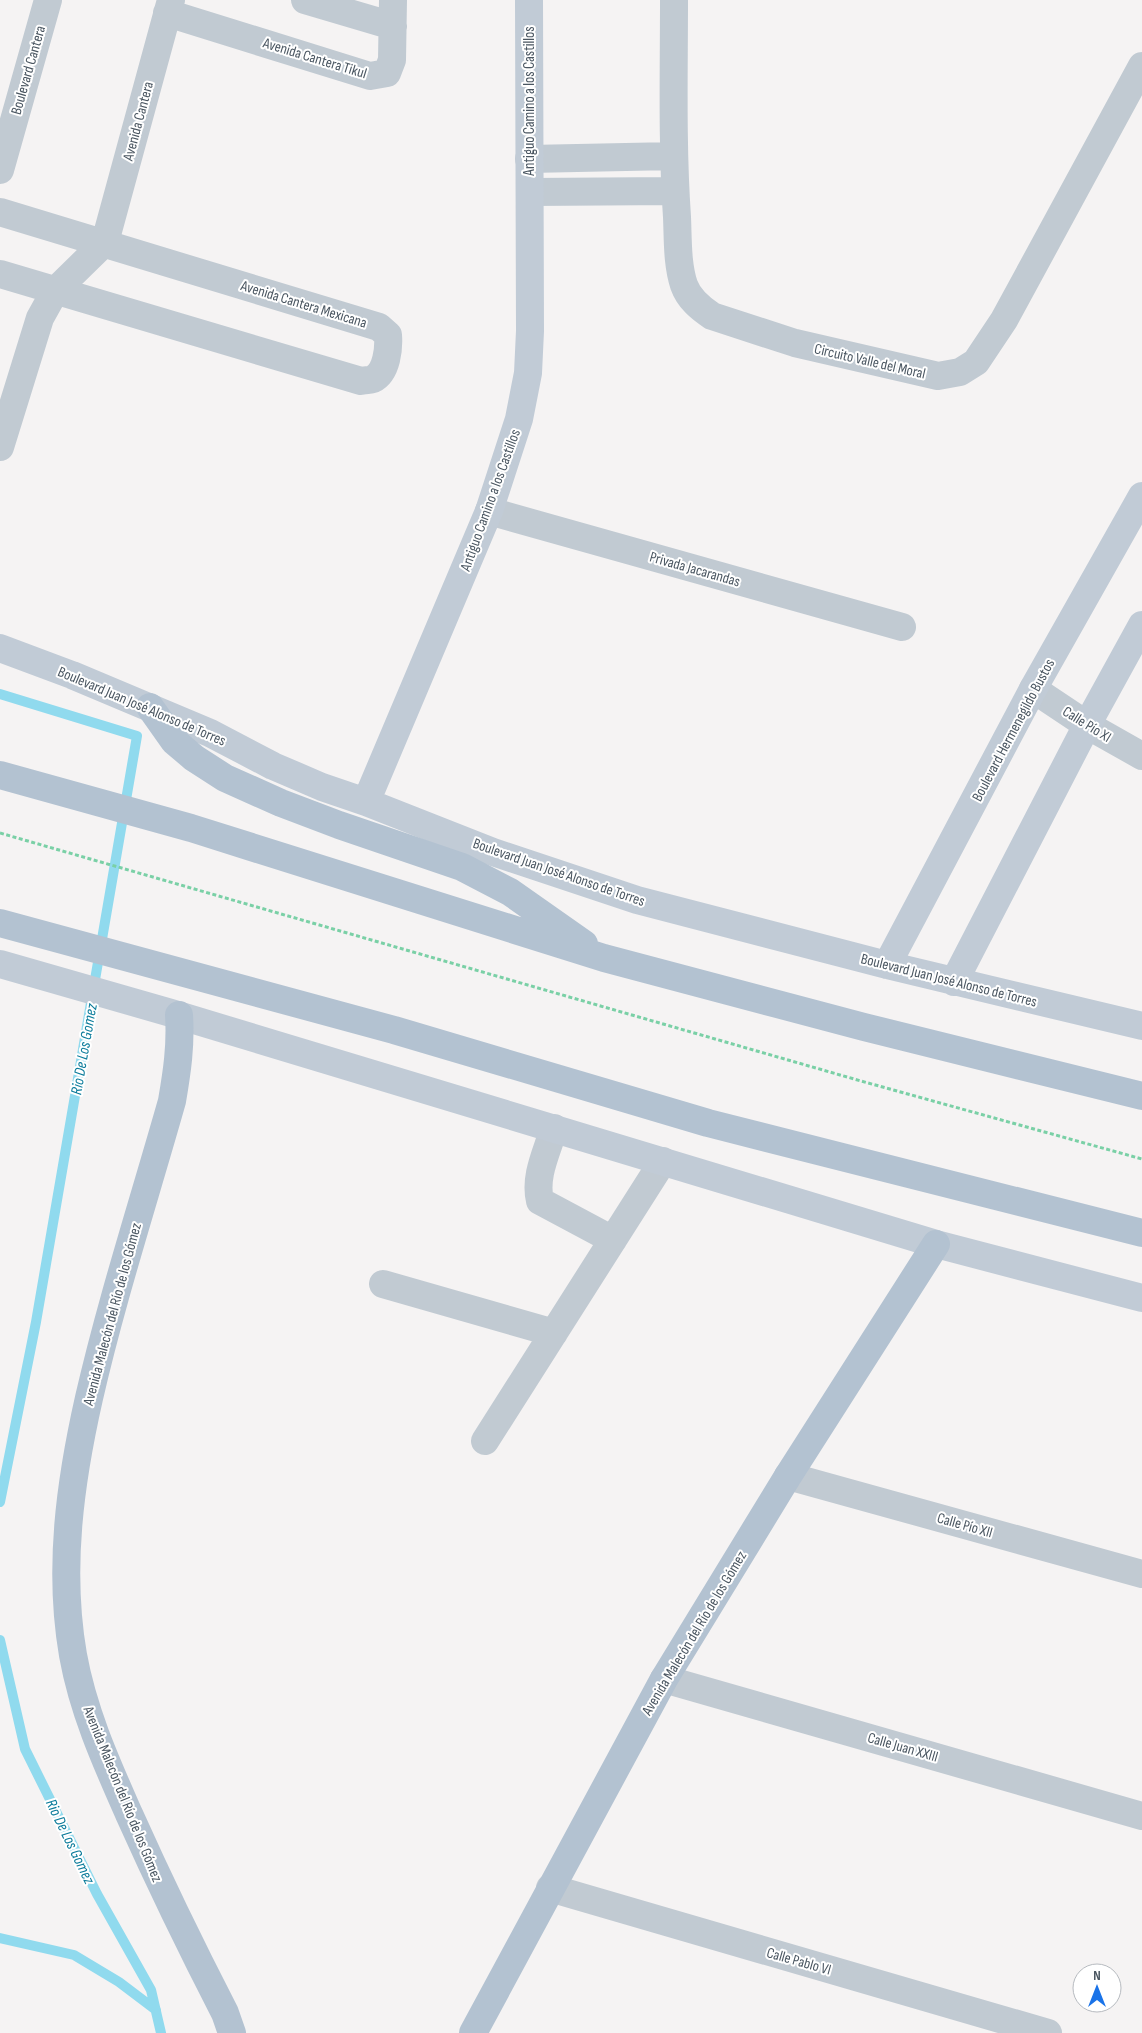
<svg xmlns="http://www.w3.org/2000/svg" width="1142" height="2033" viewBox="0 0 1142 2033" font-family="'Sofia Sans Condensed',sans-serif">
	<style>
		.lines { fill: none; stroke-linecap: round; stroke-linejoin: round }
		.stream { stroke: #90daee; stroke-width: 10 }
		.path { stroke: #7ad0a6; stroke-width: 3; stroke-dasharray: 4 2.5; stroke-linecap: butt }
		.street { stroke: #c1cad2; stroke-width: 28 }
		.secondary { stroke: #c1cbd6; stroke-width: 28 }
		.primary { stroke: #b3c2d1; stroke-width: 28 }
		.labels { text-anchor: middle; stroke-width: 4; stroke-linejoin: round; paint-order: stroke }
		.street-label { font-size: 15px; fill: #4a5661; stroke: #fff }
		.water-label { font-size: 16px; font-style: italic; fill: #0c7c9b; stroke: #fff }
	</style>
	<rect width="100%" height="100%" fill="#f5f3f3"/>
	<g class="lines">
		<path class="stream" d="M0,694l137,42 -101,586 -36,180
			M0,1640l25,109 72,145 54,96 10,43
			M0,1938l74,17 45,27 37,28"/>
		<path class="path" d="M0,833l861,248 281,78"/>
		<path class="street" d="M305,0l88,26
			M674,0c0,72 -2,145 3,217 1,22 0,47 7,68 5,14 16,23 28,31l83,27 143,33 22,-4 16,-10 28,-42 138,-254
			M167,13l203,63 17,-3 5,-13 1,-60
			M529,159l145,-3
			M0,170l48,-170
			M530,192l145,-1
			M0,212l379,115 9,8c1,13 -1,37 -15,44 -3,1 -8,1 -12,2l-361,-107
			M0,447l40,-129 15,-27 50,-49 66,-242
			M489,511l413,116
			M1033,689l54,36 55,31
			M554,1128c-7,24 -20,48 -14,73l73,39
			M383,1284l171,49
			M485,1441l178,-280
			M788,1476l354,98
			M664,1679l478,137
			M550,1888l498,145"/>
		<path class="secondary" d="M0,648l72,27 138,58 63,33 49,21 44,15 127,50 144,48 250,65 255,61
			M366,802l123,-291 30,-92 9,-46 2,-42 -1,-331
			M0,964l171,49 765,231 206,54
			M887,965l146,-276 109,-193
			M954,982l133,-257 55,-100"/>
		<path class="primary" d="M150,707l24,34 20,17 31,20 56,25 58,22 123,42 48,25 74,52
			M0,775l191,53 413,130 260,69 278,69
			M0,923l394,107 314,93 434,110
			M179,1015c2,30 -2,57 -7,86 -28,99 -60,197 -83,297 -19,84 -31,171 -16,257 10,56 33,107 56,159 30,67 62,133 96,199l7,20
			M473,2033l191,-354 124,-203 148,-232"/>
	</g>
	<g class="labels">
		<g class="street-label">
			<text transform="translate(315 58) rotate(17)" y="5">Avenida Cantera Tikul</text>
			<text transform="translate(28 70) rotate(-74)" y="5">Boulevard Cantera</text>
			<text transform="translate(529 101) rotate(-90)" y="5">Antiguo Camino a los Castillos</text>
			<text transform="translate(138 121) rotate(-75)" y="5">Avenida Cantera</text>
			<text transform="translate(304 304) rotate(17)" y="5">Avenida Cantera Mexicana</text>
			<text transform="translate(870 361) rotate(13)" y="5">Circuito Valle del Moral</text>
			<text transform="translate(490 500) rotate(-70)" y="5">Antiguo Camino a los Castillos</text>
			<text transform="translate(695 569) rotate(16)" y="5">Privada Jacarandas</text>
			<text transform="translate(142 706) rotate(23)" y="5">Boulevard Juan José Alonso de Torres</text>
			<text transform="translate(1087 724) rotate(32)" y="5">Calle Pío XI</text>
			<text transform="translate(1013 730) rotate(-62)" y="5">Boulevard Hermenegildo Bustos</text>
			<text transform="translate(559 872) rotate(19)" y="5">Boulevard Juan José Alonso de Torres</text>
			<text transform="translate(949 980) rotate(14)" y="5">Boulevard Juan José Alonso de Torres</text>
			<text transform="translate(112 1314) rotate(-75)" y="5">Avenida Malecón del Río de los Gómez</text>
			<text transform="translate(965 1525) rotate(16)" y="5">Calle Pío XII</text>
			<text transform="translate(694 1633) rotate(-59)" y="5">Avenida Malecón del Río de los Gómez</text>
			<text transform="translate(903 1747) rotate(16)" y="5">Calle Juan XXIII</text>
			<text transform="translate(123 1794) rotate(68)" y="5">Avenida Malecón del Río de los Gómez</text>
			<text transform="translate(799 1961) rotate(16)" y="5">Calle Pablo VI</text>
		</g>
		<g class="water-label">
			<text transform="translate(83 1049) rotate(-80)" y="6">Rio De Los Gomez</text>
			<text transform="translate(71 1841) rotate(64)" y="6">Rio De Los Gomez</text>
		</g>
	</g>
	<g transform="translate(1097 1988)"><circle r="24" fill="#ffffff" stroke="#b7bbc0"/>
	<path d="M0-4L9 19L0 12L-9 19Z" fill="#1a73e8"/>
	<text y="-8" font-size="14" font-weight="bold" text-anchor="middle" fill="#4a5661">N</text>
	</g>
</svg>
